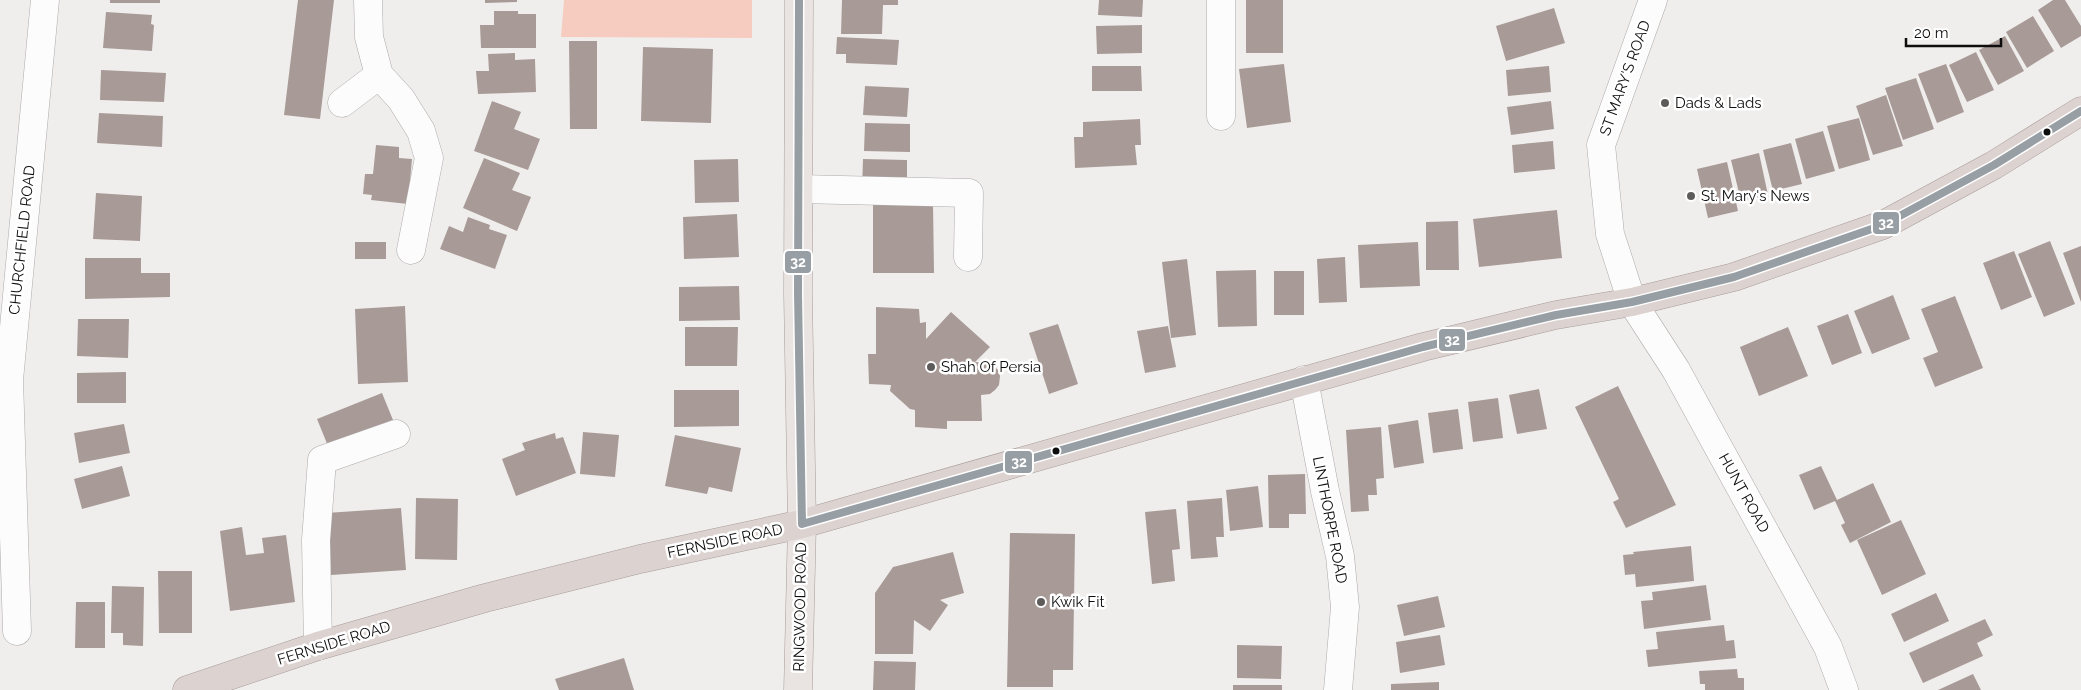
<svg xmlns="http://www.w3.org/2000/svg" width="2081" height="690" viewBox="0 0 2081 690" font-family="Raleway,sans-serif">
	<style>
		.green { fill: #f6ccc1 }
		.building { fill: #a89a96 }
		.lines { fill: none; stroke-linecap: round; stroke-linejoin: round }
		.minor-casing { stroke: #acaaaa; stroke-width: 29 }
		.major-casing { stroke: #a79c99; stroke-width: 29 }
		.highway-casing { stroke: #a79c99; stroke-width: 29 }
		.minor { stroke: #fdfcfc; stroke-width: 28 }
		.major { stroke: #e9e3e1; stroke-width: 28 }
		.highway { stroke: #dcd2cf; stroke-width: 28 }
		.bus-1-casing { stroke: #fff; stroke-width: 11 }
		.bus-1 { stroke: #979fa5; stroke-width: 8 }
		.poi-dot { fill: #5d5c5b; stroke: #fff; stroke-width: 2 }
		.bus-dot { fill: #0e0d0d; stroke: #fff; stroke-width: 2 }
		.labels { text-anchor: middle; stroke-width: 5; stroke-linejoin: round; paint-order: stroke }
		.street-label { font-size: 15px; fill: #0e0d0d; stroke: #fff }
		.poi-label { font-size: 15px; fill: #0e0d0d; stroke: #fff; text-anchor: start }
		.line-badge { stroke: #fff; stroke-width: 2 }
		.badge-label { font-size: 14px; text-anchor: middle; font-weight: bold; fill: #fff }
	</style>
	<rect width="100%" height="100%" fill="#f0eeed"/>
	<path class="green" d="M564,0h188v38l-191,-1z"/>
	<path class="building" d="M110,0h50v3h-50z
		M298,0h36l-14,119 -36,-4z
		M485,0h32v2l-32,1z
		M842,0h56v5h-15l-1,29h-41z
		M1099,0h44l-1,17 -44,-2z
		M1246,0h37v53h-37z
		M2053,0h12l16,26v10l-20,12 -23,-38z
		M1554,8l11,35 -59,18 -10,-35z
		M494,11h24v3h18v34h-55l-1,-23h14z
		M106,12l46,3 -1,9 3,1 -2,26 -49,-3z
		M2033,16l21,35 -27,17 -21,-36z
		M1142,25v28l-45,1 -1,-28z
		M2005,36l19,35 -26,14 -19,-35z
		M837,37l62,3 -2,25 -51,-2v-9h-10z
		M569,41h28v88h-27z
		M643,47l70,2 -2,74 -70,-2z
		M1976,52l18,38 -27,12 -18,-37z
		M515,53v7l20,-1 1,33 -58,2 -2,-23h13l-1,-17z
		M1284,64l7,58 -44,6 -8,-59z
		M1946,64l18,48 -27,11 -19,-49z
		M1092,66h49l1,25h-50z
		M1549,66l2,26 -43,4 -2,-26z
		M101,70l65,3 -2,29 -64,-2z
		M1916,78l18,51 -31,11 -18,-52z
		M865,86l44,2 -2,29 -44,-2z
		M1886,95l17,51 -30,9 -17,-49z
		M492,101l29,11 -7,17 26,10 -12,31 -54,-19z
		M1551,101l3,28 -43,6 -4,-28z
		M99,113l64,3 -1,31 -65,-4z
		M1859,118l11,42 -31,9 -12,-43z
		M1140,119l1,26h-6l2,20 -62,3 -1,-31h9v-15z
		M865,123l45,1v28l-46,-1z
		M1823,131l12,40 -29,8 -11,-40z
		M1553,141l2,28 -41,4 -2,-28z
		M1791,143l11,41 -29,7 -10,-41z
		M376,145l23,2v11l13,1 -4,45 -37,-4 1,-5 -9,-1 2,-20h8z
		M1759,153l9,42 -27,6 -10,-41z
		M484,158l36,15 -8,17 19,7 -14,34 -54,-23z
		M738,159l1,43 -44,1 -1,-43z
		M863,159l44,1v28h-45z
		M1727,162l11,49 -30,7 -11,-49z
		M96,193l46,3 -2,45 -47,-2z
		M933,203l1,70h-61v-68z
		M1557,210l5,48 -83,9 -6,-48z
		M737,214l2,43 -55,2 -1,-42z
		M468,217l22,8 -1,4 18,6 -12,34 -55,-20 9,-23 14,6z
		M1458,221l1,49h-33v-48z
		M2050,241l25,63 -31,13 -26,-63z
		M355,242h31v17h-31z
		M1418,242l2,44 -60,2 -2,-43z
		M2081,246v56l-18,-49z
		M2014,251l18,46 -31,13 -18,-47z
		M1345,257l2,45 -28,1 -2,-44z
		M85,258h56v15h29v24l-85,2z
		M1187,259l9,76 -25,3 -9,-76z
		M1256,270l1,56 -39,1 -2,-56z
		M1274,271h30v44h-30z
		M739,286l1,34 -61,1v-34z
		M1893,295l17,44 -38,15 -18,-43z
		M1955,296l28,72 -48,19 -12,-29 15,-6 -17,-43z
		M405,306l3,76 -50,2 -3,-75z
		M876,307l43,2 1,14 6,-1v17l25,-27 39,35 -15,15 16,1 7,7 2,6 -1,9 -4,5 -5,4 -9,1 1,26h-35v8l-32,-2v-17l-5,-1 -20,-18 1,-6 -22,-1 -1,-30h8z
		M1848,314l14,39 -30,12 -15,-39z
		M78,319h51l-1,39 -51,-2z
		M1058,324l20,60 -29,10 -20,-61z
		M1168,326l8,41 -31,6 -8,-42z
		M685,327h53l-1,39h-52z
		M1788,327l20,49 -49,20 -19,-49z
		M126,372v31h-49v-30z
		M1618,386l58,119 -50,23 -13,-26 6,-3 -44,-92z
		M1539,389l8,40 -30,5 -8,-39z
		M674,390h65v36l-65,1z
		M382,393l11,27 -65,26 -11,-27z
		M1498,398l5,40 -30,4 -5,-40z
		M1458,409l5,40 -30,4 -5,-40z
		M1418,420l6,43 -30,5 -6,-43z
		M124,424l6,29 -51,10 -5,-30z
		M1381,427l3,51 -8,1 1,16h-9l1,16 -18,1 -5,-82z
		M583,432l36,3 -4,42 -35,-3z
		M555,433l1,6 7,-2 13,36 -60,23 -14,-37 23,-9 -3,-7z
		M675,435l66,13 -9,44 -23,-5 -2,7 -42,-8z
		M122,466l8,30 -48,13 -8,-30z
		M1821,466l16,34 36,-17 18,39 -41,21 -9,-18 4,-2 -10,-22 -21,9 -15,-35z
		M1305,474l1,40h-17v14h-20l-1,-53z
		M1258,486l5,41 -33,4 -4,-41z
		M416,498l42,1 -1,61 -42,-1z
		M1222,498l2,39h-8l2,20 -27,2 -4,-58z
		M401,508l5,62 -75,5 -5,-62z
		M1176,509l4,40 -8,1 3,31 -23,3 -7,-72z
		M1901,520l25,54 -44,21 -25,-55z
		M242,527l4,28 18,-2 -2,-15 24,-3 9,67 -65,9 -10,-80z
		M1010,533l65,1 -2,136h-20v17h-46z
		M1691,546l3,35 -58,6 -1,-13 -10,1 -2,-20 11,-1 -1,-2z
		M953,552l11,41 -24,7 8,5 -18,26 -16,-11 -1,34h-38v-61l18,-26z
		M158,571h34v62h-33z
		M1706,585l5,35 -67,9 -3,-28 12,-1 -1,-8z
		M112,586l32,1 -1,59 -20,-1v-12h-12z
		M1936,593l13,28 -45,21 -13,-28z
		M1438,596l7,31 -41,9 -7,-31z
		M76,602h29v46h-30z
		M1985,619l8,16 -16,8 6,13 -60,27 -14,-30z
		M1724,625l2,16 8,-1 2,18 -88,9 -2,-17 12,-1 -2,-17z
		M1440,635l5,30 -45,8 -4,-31z
		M1237,645l45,1 -1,33 -44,-1z
		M624,658l10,32h-75l-4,-11z
		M874,661l42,1 -1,28h-42z
		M1737,669l1,9h6v12h-39v-6h-5l-1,-13z
		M1973,674l8,16h-43z
		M1439,682v8h-48v-6z
		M1233,685h49v5h-49z"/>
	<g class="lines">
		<g class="minor-casing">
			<path id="minor" d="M368,0l1,37 10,38 22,24 20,32 8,27 -18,92
				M1221,0v116
				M1653,0l-52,145 9,89 22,68 44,68 46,84 106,193 16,43
				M342,103l37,-28
				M799,189l170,4 -1,64
				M1304,380l21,111 15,65 5,51 -7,83
				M17,631l-8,-251 36,-380
				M318,646l-2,-106 6,-80 74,-26"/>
		</g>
		<g class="major-casing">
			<path id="major" d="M798,690l4,-166 -4,-230 1,-294"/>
		</g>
		<g class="highway-casing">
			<path id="highway" d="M187,690l131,-44 167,-48 155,-39 162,-35 621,-177 133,-32 76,-13 102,-25 149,-52 111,-60 87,-54"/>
		</g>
		<use href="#minor" class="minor"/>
		<use href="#major" class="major"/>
		<use href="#highway" class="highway"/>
		<g class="bus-1-casing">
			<path id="bus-1" d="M799,0l-1,294 4,230
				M802,524l621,-177 133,-32 76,-13 102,-25 149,-52 111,-60 87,-54"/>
		</g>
		<use href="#bus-1" class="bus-1"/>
	</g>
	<g class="poi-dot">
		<circle cx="1665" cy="103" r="5"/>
		<circle cx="1691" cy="196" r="5"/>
		<circle cx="931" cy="367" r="5"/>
		<circle cx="1041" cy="602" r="5"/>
	</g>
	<g class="bus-dot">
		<circle cx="2047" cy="132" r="4.5"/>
		<circle cx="1056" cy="451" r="4.5"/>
	</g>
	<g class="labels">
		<g class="street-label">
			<text transform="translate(1625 78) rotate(-70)" y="5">ST MARY'S ROAD</text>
			<text transform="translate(22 240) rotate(-84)" y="5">CHURCHFIELD ROAD</text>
			<text transform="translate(1744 493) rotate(61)" y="5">HUNT ROAD</text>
			<text transform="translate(1330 520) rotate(79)" y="5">LINTHORPE ROAD</text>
			<text transform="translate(725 541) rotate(-12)" y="5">FERNSIDE ROAD</text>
			<text transform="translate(800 607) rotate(-89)" y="5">RINGWOOD ROAD</text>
			<text transform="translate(334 643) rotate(-17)" y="5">FERNSIDE ROAD</text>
		</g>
		<g class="poi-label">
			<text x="1675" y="108">Dads &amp; Lads</text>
			<text x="1701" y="201">St. Mary's News</text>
			<text x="941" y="372">Shah Of Persia</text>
			<text x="1051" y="607">Kwik Fit</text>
		</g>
	</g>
	<g class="line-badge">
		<rect x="1872" y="211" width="28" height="24" rx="5" fill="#979fa5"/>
		<rect x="784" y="250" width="28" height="24" rx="5" fill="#979fa5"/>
		<rect x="1438" y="328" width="28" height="24" rx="5" fill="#979fa5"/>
		<rect x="1004" y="450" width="29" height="24" rx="5" fill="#979fa5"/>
	</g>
	<g class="badge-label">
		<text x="1886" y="228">32</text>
		<text x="798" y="267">32</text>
		<text x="1452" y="345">32</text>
		<text x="1019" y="467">32</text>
	</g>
	<path d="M1906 38v8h95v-8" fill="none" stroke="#0e0d0d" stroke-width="2.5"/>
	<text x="1914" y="38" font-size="15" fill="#0e0d0d" stroke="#ffffff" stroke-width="4" paint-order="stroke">20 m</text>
</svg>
